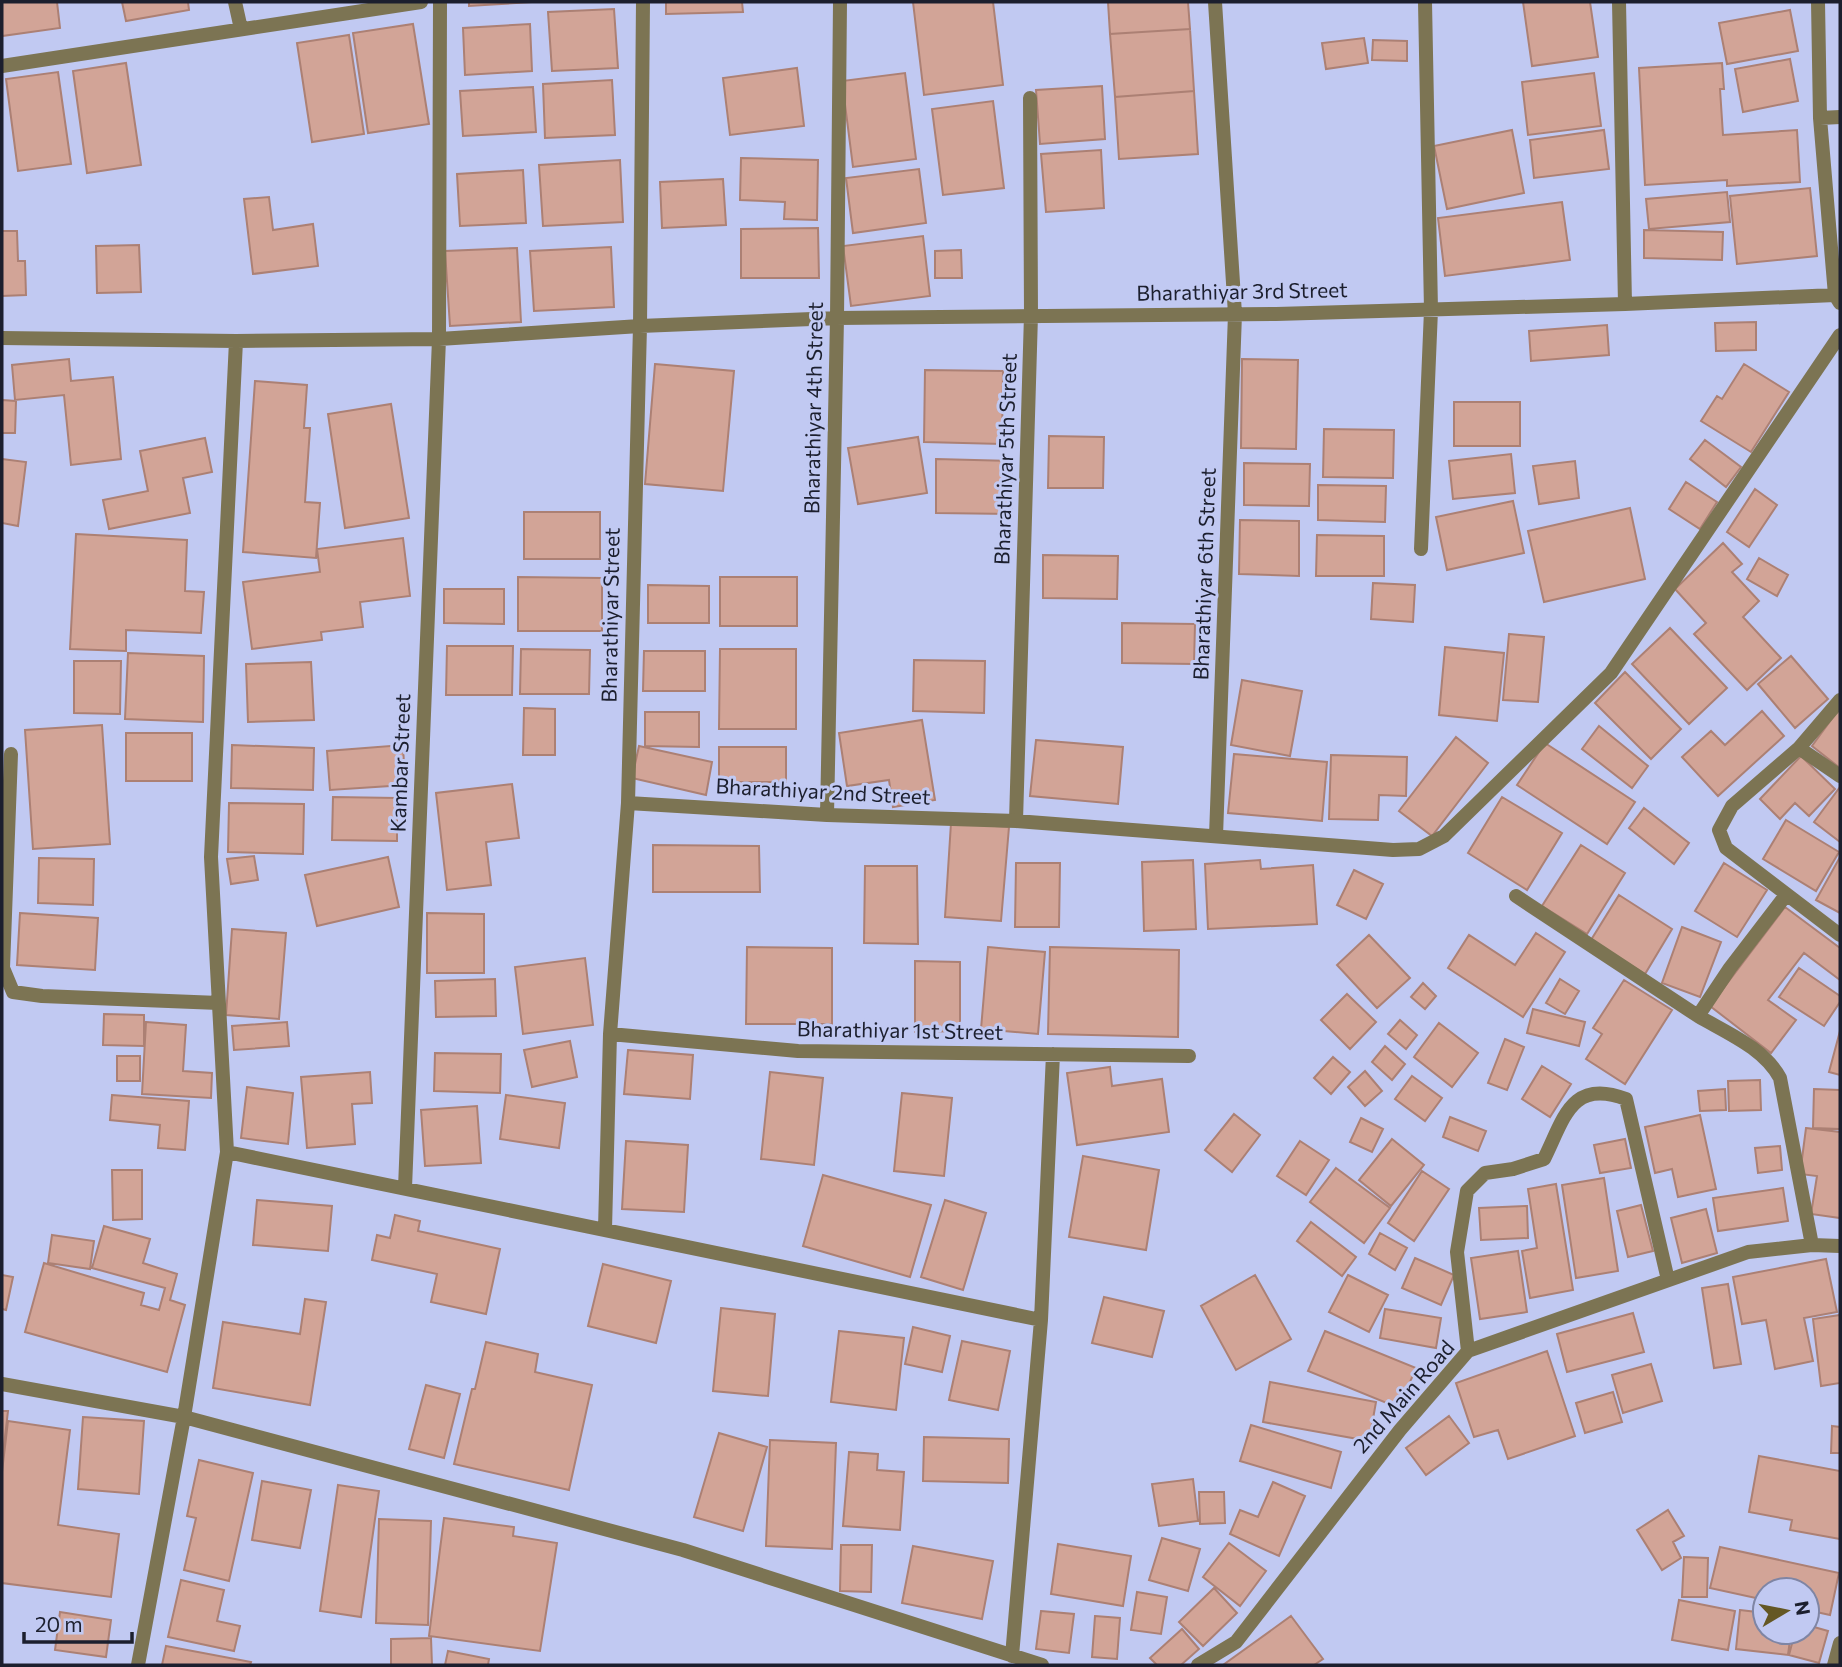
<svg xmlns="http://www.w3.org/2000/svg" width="1842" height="1667" viewBox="0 0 1842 1667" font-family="Commissioner,sans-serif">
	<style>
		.building { fill: #d2a497; stroke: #ac8074; stroke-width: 2 }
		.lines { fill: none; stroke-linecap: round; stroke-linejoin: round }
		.minor { stroke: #7c7453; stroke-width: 14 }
		.labels { text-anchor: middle; stroke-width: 6; stroke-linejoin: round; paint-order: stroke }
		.street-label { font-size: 21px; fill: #1c1f2e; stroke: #c1c9f2 }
	</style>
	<rect width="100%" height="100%" fill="#c1c9f2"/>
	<path class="building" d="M2,2h55l3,26 -58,8z
		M122,2h66l1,8 -63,11z
		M469,2h63l-63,4z
		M666,2h76l1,10 -77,2z
		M913,2h80l10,83 -79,10z
		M1108,2h80l2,27 -80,5z
		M1523,2h67l8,55 -66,9z
		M614,9l4,59 -66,3 -4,-59z
		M1790,10l8,41 -71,13 -8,-41z
		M413,24l16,100 -61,9 -15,-100z
		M530,24l2,47 -67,4 -2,-47z
		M1190,29l4,62 -79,6 -5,-63z
		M349,35l15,99 -52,8 -15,-99z
		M1364,38l4,25 -42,6 -4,-26z
		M1373,40l34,1v20l-35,-1z
		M1790,59l8,42 -55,11 -8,-43z
		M126,63l15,102 -54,8 -14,-102z
		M1722,63l2,26h-4l3,46 74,-5 3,52 -73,4v-6l-82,5 -6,-117z
		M797,68l7,58 -74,9 -7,-57z
		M58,72l13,92 -53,7 -12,-92z
		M905,73l11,86 -63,8 -11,-86z
		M1594,73l7,53 -73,9 -6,-53z
		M612,80l3,55 -70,3 -2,-54z
		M1102,86l3,53 -65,5 -4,-54z
		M533,87l3,45 -73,4 -3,-45z
		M1194,91l4,63 -79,5 -4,-62z
		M993,101l11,87 -61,7 -11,-86z
		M1512,130l12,63 -77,16 -13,-63z
		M1604,130l5,39 -75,9 -4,-38z
		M1101,150l3,58 -58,4 -5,-58z
		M741,158l77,2 -1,60 -33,-1 1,-17 -45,-2z
		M620,160l3,62 -80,4 -4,-61z
		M919,169l7,54 -73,10 -7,-55z
		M523,170l3,53 -66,3 -3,-52z
		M723,179l3,46 -64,3 -2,-46z
		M1810,188l7,68 -80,8 -7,-68z
		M1727,192l3,30 -81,7 -3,-30z
		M269,197l4,33 40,-6 5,42 -65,8 -9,-75z
		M1562,202l8,58 -125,16 -7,-58z
		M818,228l1,50h-78v-49z
		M1644,230l79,2 -1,28 -78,-2z
		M2,231h15l1,30h7l1,34 -24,1z
		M923,236l7,60 -79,10 -8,-60z
		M139,245l2,47 -44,1 -1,-47z
		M611,247l3,60 -80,4 -4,-60z
		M517,248l4,74 -71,4 -5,-75z
		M961,250l1,28h-27v-27z
		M1756,322v28l-40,1 -1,-28z
		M1607,325l2,30 -78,6 -2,-30z
		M69,359l2,22 42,-4 8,82 -50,6 -7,-70 -49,5 -3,-35z
		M1242,359l56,1 -2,89 -55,-1z
		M655,364l79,7 -11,120 -78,-7z
		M1744,364l45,28 -38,60 -50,-31 16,-25 5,3z
		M925,370l78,1 -1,73 -78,-2z
		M255,381l52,4 -3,43h6l-5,74 15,1 -4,55 -73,-6z
		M2,400l14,1 -1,32h-13z
		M1454,402h66v44h-66z
		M391,404l18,114 -64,10 -17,-114z
		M1324,429l70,1 -1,48 -70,-1z
		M1049,436l55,1 -1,51h-55z
		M918,437l9,56 -69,11 -10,-56z
		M205,438l7,34 -29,6 7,35 -81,16 -6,-29 45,-9 -8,-40z
		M1705,440l36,27 -15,20 -36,-28z
		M1511,454l4,39 -62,6 -4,-38z
		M2,459l24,3 -8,64 -16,-3z
		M936,459l76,2v53l-76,-1z
		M1575,461l4,37 -40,6 -6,-38z
		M1244,463l66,1 -1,42 -65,-1z
		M1686,482l31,20 -17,27 -31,-20z
		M1318,485l68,1 -1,36 -67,-2z
		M1755,489l22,16 -28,42 -22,-15z
		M1513,501l11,52 -77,17 -11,-53z
		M1630,508l15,71 -101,23 -16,-71z
		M524,512h76v47h-76z
		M1240,520l59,1v55l-60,-2z
		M76,534l111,6 -2,51 19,1 -3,41 -75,-3v21l-56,-2z
		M1317,535l67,1v40h-68z
		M403,538l7,58 -50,6 3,25 -42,5 1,8 -70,9 -9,-67 77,-10 -3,-23z
		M1723,543l19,21 -10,8 27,29 -16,16 38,41 -34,32 -53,-56 12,-11 -31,-34z
		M1043,555l75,1 -1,43 -74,-1z
		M1759,558l29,17 -11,21 -30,-17z
		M518,577l84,1v53h-84z
		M720,577h77v49h-77z
		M1373,583l42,2 -2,37 -42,-3z
		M648,585l61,1v37h-61z
		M444,589h60v35l-60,-1z
		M1122,623l73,1 -1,40 -72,-1z
		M1670,628l57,60 -38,36 -57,-60z
		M1509,634l35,3 -6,65 -35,-2z
		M447,646h66l-1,49h-66z
		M1445,647l59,6 -7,68 -58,-6z
		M521,649l69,1 -1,44h-69z
		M720,649h76v80h-77z
		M644,651h61v40h-62z
		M128,653l76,3 -1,66 -78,-3z
		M1791,656l37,43 -33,29 -37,-44z
		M914,660l71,1 -1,52 -71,-2z
		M74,661h47l-1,53 -46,-1z
		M311,662l3,58 -66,2 -2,-58z
		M1625,672l56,57 -30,30 -56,-56z
		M1242,680l60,11 -12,65 -59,-11z
		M524,708l31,1v46h-32z
		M1839,709l1,1v58l-28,-22z
		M1762,711l22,25 -66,60 -36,-39 29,-26 14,14z
		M645,712h54v35l-54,-1z
		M922,720l13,80 -42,7 -4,-27 -42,6 -8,-53z
		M102,725l8,119 -77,5 -8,-119z
		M1599,726l49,40 -16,22 -50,-39z
		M126,733h66v48h-66z
		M1456,737l32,26 -56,73 -33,-25z
		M1036,740l87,7 -5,57 -88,-8z
		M1545,743l90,59 -28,42 -90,-59z
		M232,745l82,3 -1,42 -82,-2z
		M403,745l2,40 -75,5 -3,-39z
		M639,746l73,16 -6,33 -74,-17z
		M719,747h67v35h-67z
		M1234,754l93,8 -5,59 -94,-8z
		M1331,755l76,2 -1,39 -27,-1 -1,25 -49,-1z
		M1801,756l34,33 -26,27 -14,-13 -15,16 -20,-20z
		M512,784l7,54 -33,4 5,43 -44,5 -11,-97z
		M1840,787v55l-26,-20z
		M333,797l64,1v43l-65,-1z
		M1502,797l60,36 -35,57 -59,-37z
		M229,803l75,1 -1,50 -75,-2z
		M1644,808l45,35 -15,21 -45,-36z
		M1786,820l53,32 -23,39 -53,-32z
		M951,823l58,4 -8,94 -56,-4z
		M653,845l106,1 1,46h-107z
		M1581,845l44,28 -38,61 -45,-28z
		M254,856l4,24 -27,4 -4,-25z
		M388,857l11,50 -82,19 -12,-51z
		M1840,857v56l-24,-13z
		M39,858l55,1 -1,46 -55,-2z
		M1193,860l3,69 -52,2 -2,-69z
		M1260,860l1,9 52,-4 4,59 -109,5 -3,-65z
		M1016,863h44l-1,64h-44z
		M1724,863l43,27 -30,47 -42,-26z
		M865,866h52l1,78 -54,-1z
		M1354,870l29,14 -17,35 -29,-14z
		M1619,895l53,34 -27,45 -54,-34z
		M1785,907l55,41v32l-36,-27 -36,47 28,20 -25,33 -61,-47z
		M20,913l78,5 -3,52 -78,-5z
		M427,913l57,1v59h-57z
		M1682,927l39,15 -21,55 -38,-14z
		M232,929l54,4 -7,86 -53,-4z
		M1536,933l29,19 -42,65 -75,-49 21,-33 46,30z
		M1369,935l41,43 -33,30 -40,-43z
		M747,947l85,1v76h-86z
		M988,947l57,5 -7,82 -57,-5z
		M1050,947l129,3 -1,87 -130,-3z
		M585,958l8,67 -70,9 -8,-67z
		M915,961l45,1v69l-45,1z
		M1799,968l41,28v6l-16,24 -45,-29z
		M495,979l1,37 -60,1 -1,-36z
		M1560,979l19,12 -14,23 -19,-11z
		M1624,980l48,30 -47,74 -39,-25 16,-25 -9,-6z
		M1423,983l13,13 -11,13 -14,-12z
		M1347,994l29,28 -26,27 -29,-29z
		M1533,1009l52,13 -6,24 -52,-13z
		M104,1014l40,1v31l-41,-1z
		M1400,1020l17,15 -11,14 -18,-15z
		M146,1022l40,3 -3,46 29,2 -1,25 -69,-4z
		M287,1022l2,24 -55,4 -2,-24z
		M1439,1023l39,30 -26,34 -38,-30z
		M1840,1031v44l-11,-3z
		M1505,1039l19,8 -17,43 -19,-7z
		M570,1041l7,36 -45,10 -8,-37z
		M1385,1046l20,18 -13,16 -20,-18z
		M628,1050l65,5 -3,44 -66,-5z
		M435,1053l66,1 -1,39 -66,-2z
		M117,1056h23v25h-23z
		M1333,1057l17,15 -19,22 -17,-16z
		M1542,1066l29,18 -21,33 -28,-18z
		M1110,1067l2,19 50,-7 7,53 -92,13 -10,-72z
		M1365,1071l17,20 -17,15 -17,-19z
		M370,1072l2,31 -20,1 3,40 -48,4 -6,-71z
		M770,1072l53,6 -9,87 -53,-6z
		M1412,1076l30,22 -17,23 -30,-22z
		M1760,1080l1,30 -32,1 -1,-30z
		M247,1087l46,6 -5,51 -47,-6z
		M1725,1089l1,21 -26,1 -2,-20z
		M1814,1089l26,1v39l-27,-1z
		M902,1093l50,5 -8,78 -50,-5z
		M112,1095l77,6 -4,49 -27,-2 2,-23 -50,-5z
		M506,1095l59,8 -6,45 -59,-9z
		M477,1106l4,57 -56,3 -4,-56z
		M1234,1114l26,21 -28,37 -27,-22z
		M1700,1115l16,74 -38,8 -6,-28 -17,4 -10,-46z
		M1450,1117l36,14 -8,20 -35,-14z
		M1361,1118l22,11 -11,23 -22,-10z
		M1806,1128l34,4v86l-29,-4 6,-38 -17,-2z
		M1392,1139l32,26 -33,41 -32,-26z
		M1625,1139l6,29 -31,5 -6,-28z
		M626,1141l62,4 -4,67 -62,-3z
		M1300,1141l29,19 -23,35 -29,-19z
		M1780,1146l2,24 -24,3 -3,-25z
		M1083,1156l76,14 -13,80 -77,-13z
		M1336,1168l54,40 -26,35 -54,-41z
		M112,1170h30v49l-29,1z
		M1422,1171l27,18 -35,52 -26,-18z
		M823,1175l108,30 -21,72 -107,-31z
		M1604,1178l14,93 -42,7 -14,-93z
		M1556,1184l17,106 -43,8 -8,-47 15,-3 -9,-59z
		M1783,1188l5,33 -70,10 -5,-33z
		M257,1200l75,6 -4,45 -75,-6z
		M945,1200l41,13 -23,77 -42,-13z
		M1641,1205l12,46 -25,6 -11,-46z
		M1527,1206l1,32 -47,2 -2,-32z
		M1706,1209l11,44 -35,10 -11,-45z
		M395,1215l25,6 -2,10 82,18 -14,65 -55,-12 6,-28 -65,-14 5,-25 13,3z
		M1311,1222l45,35 -14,19 -45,-35z
		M104,1226l46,13 -7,24 34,11 -7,26 15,5 -18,67 -142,-40 19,-69 100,30 -3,12 18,5 6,-22 -73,-20z
		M1380,1233l27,15 -12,22 -26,-16z
		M52,1235l42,6 -4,28 -42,-6z
		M1518,1251l9,61 -47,7 -9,-61z
		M1415,1258l39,17 -13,30 -39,-17z
		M1826,1259l11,53 -33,6 9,43 -38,8 -9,-49 -24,4 -9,-47z
		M603,1264l68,17 -15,62 -68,-17z
		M2,1275l11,2 -7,33 -4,-1z
		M1255,1275l36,64 -55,31 -35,-64z
		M1348,1275l40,20 -19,37 -40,-20z
		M1728,1284l13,80 -27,4 -12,-80z
		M1104,1297l60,14 -12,46 -60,-14z
		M305,1299l21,3 -16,103 -97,-17 10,-66 77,12z
		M721,1308l54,6 -7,82 -55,-5z
		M1385,1309l56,9 -5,30 -56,-10z
		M1633,1313l11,39 -77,20 -10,-38z
		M1840,1315v68l-19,3 -8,-67z
		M913,1327l37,9 -8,36 -37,-8z
		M839,1331l65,7 -8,72 -65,-8z
		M1325,1331l91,37 -17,40 -91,-37z
		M962,1341l48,10 -12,59 -49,-10z
		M486,1342l52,12 -3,18 57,13 -23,105 -115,-26 18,-75h3z
		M1547,1351l28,85 -67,23 -10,-29 -24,7 -18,-54z
		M1651,1364l11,37 -39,12 -11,-38z
		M1270,1382l106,20 -7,39 -106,-19z
		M426,1385l34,9 -16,64 -35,-9z
		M1613,1392l9,30 -37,11 -9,-30z
		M2,1411h6l-6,51z
		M1449,1416l20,27 -43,32 -20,-27z
		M83,1417l61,4 -5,73 -61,-5z
		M8,1421l62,9 -12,95 61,9 -8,63 -109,-14v-111z
		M1251,1425l90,27 -10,36 -91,-27z
		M1832,1426l8,1v26h-9z
		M719,1433l48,14 -24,84 -49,-14z
		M924,1437l85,2 -1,44 -85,-2z
		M770,1440l66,3 -4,106 -66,-3z
		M849,1452l29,2 -1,16 27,2 -4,58 -57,-4z
		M1759,1456l81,15v68l-50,-9 2,-10 -43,-8z
		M199,1460l54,13 -24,108 -45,-11 12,-52 -9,-2z
		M1193,1479l5,42 -39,5 -7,-42z
		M262,1481l49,9 -11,58 -48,-8z
		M1273,1482l32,14 -26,60 -49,-22 10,-24 18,7z
		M338,1485l41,6 -18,126 -41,-6z
		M1199,1492h25l1,31 -25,1z
		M1668,1510l16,26 -11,6 8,16 -19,12 -25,-40z
		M444,1518l70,9 -1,9 44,7 -17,108 -111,-15z
		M379,1519l52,2 -3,104 -52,-2z
		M1162,1538l38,11 -12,42 -39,-11z
		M1229,1543l37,28 -26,35 -37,-29z
		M1058,1544l73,12 -8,50 -72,-12z
		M841,1545h31l-1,47 -31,-1z
		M913,1546l80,15 -11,58 -80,-16z
		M1720,1547l119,26 -9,42 -23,-5v-20h-42v10l-55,-12z
		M1684,1557l24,1 -1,39h-25z
		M181,1580l43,10 -7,31 23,5 -6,25 -66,-14z
		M1214,1588l23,25 -34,33 -24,-24z
		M1137,1592l30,5 -6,37 -30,-4z
		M1679,1600l56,11 -7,39 -56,-10z
		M1740,1610l25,3v19h26l-3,23 -52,-6z
		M1041,1611l33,3 -5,39 -33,-4z
		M60,1612l51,8 -5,37 -51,-7z
		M1095,1616l25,2 -3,41 -25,-2z
		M1291,1616l32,43 -9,6h-91z
		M1807,1625l21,6 -9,32 -30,-8 6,-23h12z
		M1182,1629l17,20 -18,16h-24l-7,-7z
		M431,1638l1,27h-41v-26z
		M166,1646l85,16 -1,3h-88z
		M448,1651l41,8 -1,6h-43z"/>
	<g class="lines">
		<path class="minor" d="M235,2l6,27
			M1215,2l20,312 -19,522
			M1619,2l6,302
			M1818,2l2,116
			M2,66l419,-64
			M1835,295l-15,-177 20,-1
			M2,338l234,3 203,-2 201,-13 197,-8 439,-4 349,-10 210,-9 5,8
			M1421,549l10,-239 -6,-308
			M1840,700l-41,48 -67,58 -13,24 7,18 114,87
			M1799,748l41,28
			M11,754l-8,214 10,24 29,4 177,7
			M628,803l199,12 189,6 377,29 26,-1 25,-13 167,-163 229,-338
			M827,815l10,-497 3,-316
			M1016,821l15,-506 -1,-217
			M1516,896l182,120 32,-48 56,-73
			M1698,1016c29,17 66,32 82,62l32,167
			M610,1034l188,17 391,5
			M227,1152l814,168 -29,336
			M405,1188l34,-849 1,-337
			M605,1229l5,-195 18,-231 12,-477 3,-324
			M1041,1320l12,-266
			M1468,1351l-11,-99 10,-61 18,-18 28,-4 31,-10c20,-40 27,-81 82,-60l42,181
			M2,1384l182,33 499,133 359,115
			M138,1665l46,-248 43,-265 -16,-295 25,-516
			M1198,1665l38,-23 164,-212 68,-79 280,-99 64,-7 28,1
			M1834,1665l6,-22"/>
	</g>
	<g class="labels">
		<g class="street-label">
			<text transform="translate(1242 292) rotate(-1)" y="7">Bharathiyar 3rd Street</text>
			<text transform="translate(814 408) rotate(-89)" y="7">Bharathiyar 4th Street</text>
			<text transform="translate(1006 459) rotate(-88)" y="7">Bharathiyar 5th Street</text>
			<text transform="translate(1205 574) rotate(-88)" y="7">Bharathiyar 6th Street</text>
			<text transform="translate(611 615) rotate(-89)" y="7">Bharathiyar Street</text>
			<text transform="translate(401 763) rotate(-88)" y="7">Kambar Street</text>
			<text transform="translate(823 792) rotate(3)" y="7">Bharathiyar 2nd Street</text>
			<text transform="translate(900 1031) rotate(1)" y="7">Bharathiyar 1st Street</text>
			<text transform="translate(1404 1397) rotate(-49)" y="7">2nd Main Road</text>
		</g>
	</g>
	<rect width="1842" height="1667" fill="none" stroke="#1c1f2e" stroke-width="7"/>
	<g transform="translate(1786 1611) rotate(80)"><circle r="33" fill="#c1c9f2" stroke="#7f85a4" stroke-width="2"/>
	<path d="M0-5L12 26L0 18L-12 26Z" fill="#645724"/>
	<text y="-10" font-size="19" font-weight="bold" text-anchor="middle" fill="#1c1f2e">N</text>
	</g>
	<path d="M24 1632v10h108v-10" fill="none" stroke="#1c1f2e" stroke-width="3.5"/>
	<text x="35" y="1632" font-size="21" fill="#1c1f2e" stroke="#c1c9f2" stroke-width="5" paint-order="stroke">20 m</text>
</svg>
